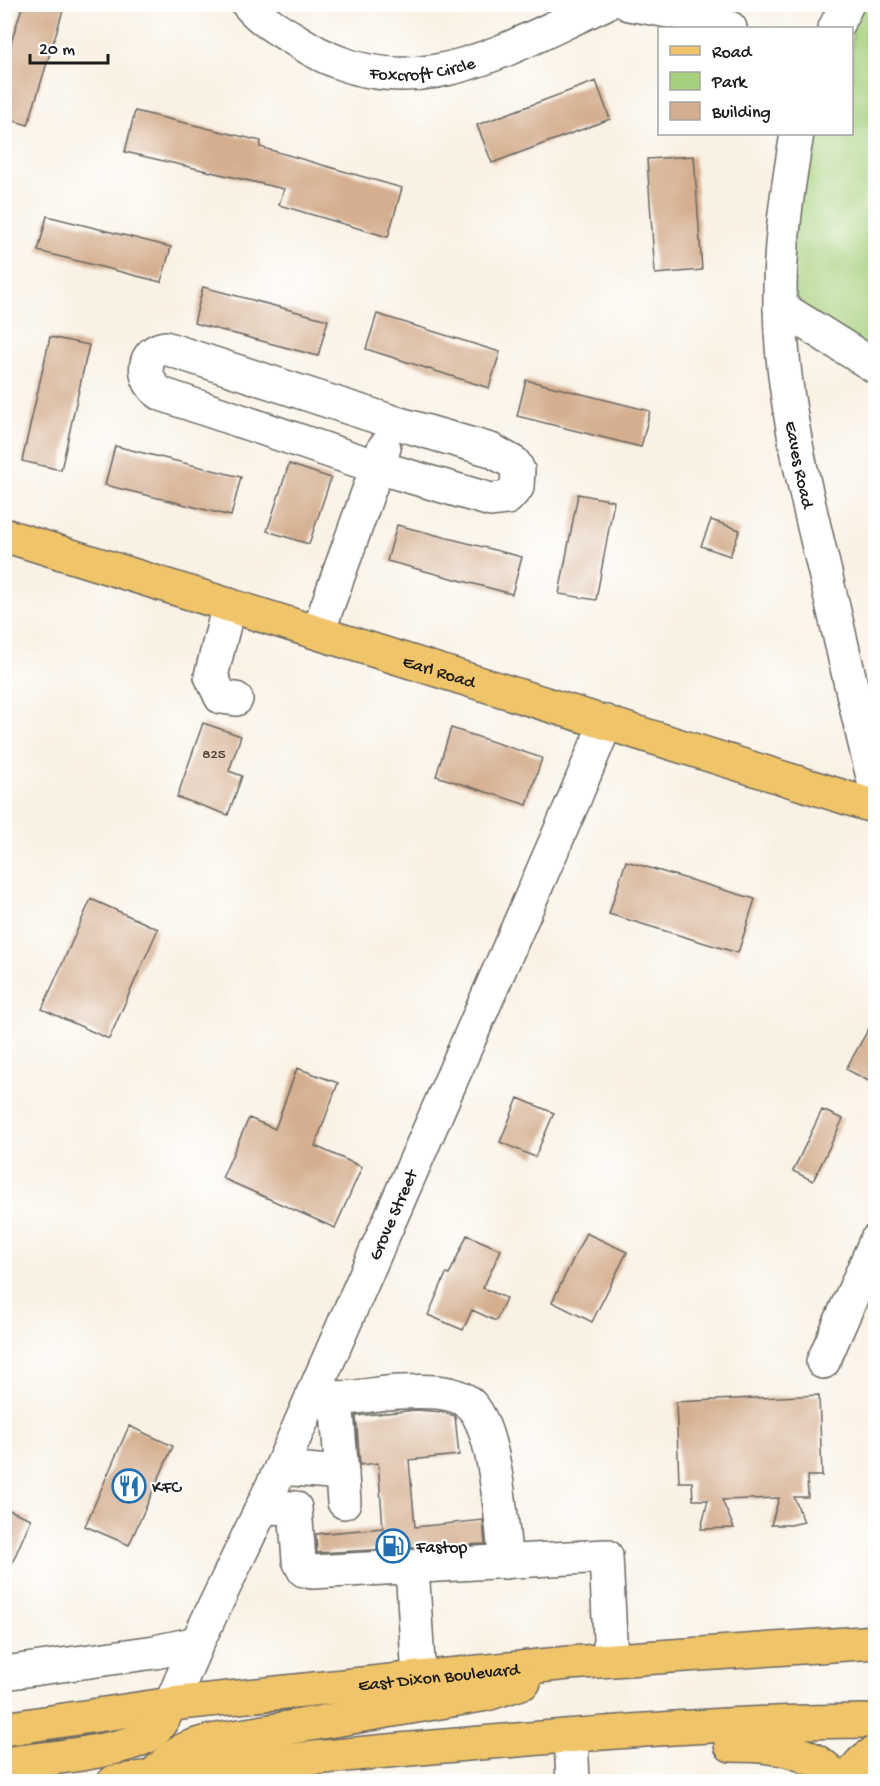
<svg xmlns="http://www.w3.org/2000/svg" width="880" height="1786" viewBox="0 0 880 1786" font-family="'Gochi Hand',sans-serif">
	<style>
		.green { fill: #a6d07c; stroke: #61764c; stroke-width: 1.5 }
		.building { fill: #d4ae8e }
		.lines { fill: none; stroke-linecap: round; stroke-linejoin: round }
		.minor-casing { stroke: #696762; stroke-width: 36 }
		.major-casing { stroke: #696762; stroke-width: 36 }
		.highway-casing { stroke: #696762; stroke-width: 36 }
		.minor { stroke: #fff; stroke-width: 33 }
		.major { stroke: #f0c469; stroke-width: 33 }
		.highway { stroke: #f0c469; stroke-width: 33 }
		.labels { text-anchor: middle; stroke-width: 4.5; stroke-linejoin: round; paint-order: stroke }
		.number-label { font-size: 15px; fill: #4a4038 }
		.street-label { font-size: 18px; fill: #1c1c1c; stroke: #fff }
		.poi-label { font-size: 18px; fill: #1c1c1c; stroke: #fff; text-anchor: start }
	</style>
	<rect width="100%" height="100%" fill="#fff"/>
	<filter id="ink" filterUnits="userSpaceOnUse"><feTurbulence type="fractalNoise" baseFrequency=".0167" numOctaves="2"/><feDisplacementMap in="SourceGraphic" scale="12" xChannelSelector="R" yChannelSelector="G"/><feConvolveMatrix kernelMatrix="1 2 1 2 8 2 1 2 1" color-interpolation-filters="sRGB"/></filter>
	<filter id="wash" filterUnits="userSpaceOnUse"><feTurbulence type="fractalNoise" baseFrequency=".008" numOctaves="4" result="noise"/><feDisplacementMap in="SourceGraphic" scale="24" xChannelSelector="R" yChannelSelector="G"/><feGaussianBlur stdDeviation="1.35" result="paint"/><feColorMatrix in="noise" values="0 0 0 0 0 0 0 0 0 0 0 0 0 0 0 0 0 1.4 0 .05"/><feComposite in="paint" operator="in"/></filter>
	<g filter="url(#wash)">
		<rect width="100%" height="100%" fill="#f9f1e3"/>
		<path class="green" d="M847,5h28v362l-95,-60 17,-173h55v-106z"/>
		<g id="blocks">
			<path class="building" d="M23,4h42l-37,121 -24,-7v-53z
				M596,81l14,38 -118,44 -15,-38z
				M135,111l126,30 -1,6 142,41 -14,49 -109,-32 5,-16 -159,-37z
				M694,156l8,114 -47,4 -8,-115z
				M47,216l124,31 -10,35 -123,-31z
				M203,287l125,33 -10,36 -124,-33z
				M377,314l123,38 -11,36 -123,-39z
				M50,337l39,8 -28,125 -39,-9z
				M526,380l124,31 -9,36 -124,-31z
				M115,446l126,31 -10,39 -126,-31z
				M289,464l42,14 -22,66 -42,-13z
				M578,494l36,7 -18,99 -37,-6z
				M711,520l29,10 -10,26 -29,-10z
				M397,525l125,32 -10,37 -125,-33z
				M203,723l38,13 -12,35 13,5 -14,39 -51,-18z
				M451,728l91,30 -15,47 -91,-29z
				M626,861l129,38 -17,54 -129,-39z
				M91,899l67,30 -49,110 -67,-30z
				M876,1016v69l-30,-16z
				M297,1068l41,15 -23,63 47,21 -27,61 -113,-50 27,-60 26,11z
				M518,1098l36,15 -19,44 -35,-15z
				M822,1110l21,9 -30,62 -20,-10z
				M586,1233l41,19 -35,70 -40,-20z
				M467,1235l34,15 -18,38 23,10 -10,23 -24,-11 -9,20 -35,-15 18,-41 3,1z
				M819,1395l3,81h-15l1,21h-14l10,25 -13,3h-20l8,-27 -57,2 12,28 -33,1 7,-29h-15l-1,-18h-13l-3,-80z
				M417,1410l26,2 12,4 4,39 -50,5 6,67 68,-7 2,24 -168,9 -1,-19 67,-6 -5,-65 -18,2 -4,-49z
				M129,1426l44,20 -44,99 -44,-19z
				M4,1508l27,11 -27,63z"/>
		</g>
	</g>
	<g filter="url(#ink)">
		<use href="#blocks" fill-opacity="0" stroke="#696762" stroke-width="1.5"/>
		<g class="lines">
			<g class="minor-casing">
				<g id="minor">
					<path id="s1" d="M248,4c14,17 33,27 51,38 109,71 202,9 305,-38"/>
					<path d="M629,4l51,9 50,15"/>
					<path d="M835,28l12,-24"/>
					<path id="s2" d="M797,134c-10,57 -18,113 -17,171 1,84 22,173 42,255 18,76 35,153 54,229"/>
					<path d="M780,307l96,60"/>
					<path d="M165,348l228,74 98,28 23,13 4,7 -1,17 -10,11 -16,2 -114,-33 -213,-72c-21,-9 -26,-43 1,-47z"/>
					<path d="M229,605l-18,71 10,21 15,2"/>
					<path d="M318,632l66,-184"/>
					<path d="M823,1362l53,-121"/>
					<path d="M313,1393c34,11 53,0 87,-1 20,-1 55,-3 71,13 26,27 30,119 35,157"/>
					<path d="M336,1398l8,104"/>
					<path d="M281,1468l61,5"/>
					<path d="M263,1507l32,1 4,52 5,10 8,2 294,-16 5,104"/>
					<path d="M412,1567l7,111"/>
					<path d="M4,1673l151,-21 42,-9"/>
					<path id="s3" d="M171,1704l26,-61 84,-175 292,-666 33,-80"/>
					<path d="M571,1736l2,46"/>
				</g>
			</g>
			<g class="major-casing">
				<g id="major">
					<path id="s4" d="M4,535l872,272"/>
				</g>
			</g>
			<g class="highway-casing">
				<g id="highway">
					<path id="s5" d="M4,1729l167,-25 248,-26 150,-15 307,-21"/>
					<path d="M731,1745c38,0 83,3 108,37"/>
					<path d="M4,1764c32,-5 124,-12 146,-30 10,-8 15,-19 21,-30"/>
					<path d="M153,1776c22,-23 26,-27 58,-35l276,-47 37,-12"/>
					<path d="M114,1782c134,-19 268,-31 403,-42 119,-10 239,-19 359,-19"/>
					<path d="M850,1782c5,-15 12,-22 26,-30"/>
				</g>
			</g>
			<use href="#minor" class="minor"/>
			<use href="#major" class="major"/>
			<use href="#highway" class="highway"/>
		</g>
	</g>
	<defs>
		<g id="restaurant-ring" transform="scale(1.725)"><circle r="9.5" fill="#fff" stroke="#1f6fb2" stroke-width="1.5"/><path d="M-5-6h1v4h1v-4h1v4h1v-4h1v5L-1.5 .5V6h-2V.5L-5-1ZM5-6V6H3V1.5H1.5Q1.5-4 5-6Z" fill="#1f6fb2"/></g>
		<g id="fuel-ring" transform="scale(1.725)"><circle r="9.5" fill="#fff" stroke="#1f6fb2" stroke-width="1.5"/><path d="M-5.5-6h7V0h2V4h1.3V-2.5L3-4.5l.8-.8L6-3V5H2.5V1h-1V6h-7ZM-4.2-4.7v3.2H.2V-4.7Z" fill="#1f6fb2"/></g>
	</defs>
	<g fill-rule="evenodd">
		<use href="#restaurant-ring" x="129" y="1486"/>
		<use href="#fuel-ring" x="393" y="1546"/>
	</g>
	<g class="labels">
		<g class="number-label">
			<text x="214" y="758">825</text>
		</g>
		<g class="street-label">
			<text dy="6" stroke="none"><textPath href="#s1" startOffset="194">Foxcroft Circle</textPath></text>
			<text dy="6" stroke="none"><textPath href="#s2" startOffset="333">Eaves Road</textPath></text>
			<text dy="6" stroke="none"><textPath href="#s4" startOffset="456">Earl Road</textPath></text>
			<text dy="6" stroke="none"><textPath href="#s3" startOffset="537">Grove Street</textPath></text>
			<text dy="6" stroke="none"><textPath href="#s5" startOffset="438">East Dixon Boulevard</textPath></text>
		</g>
		<g class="poi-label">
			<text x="152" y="1492">KFC</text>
			<text x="416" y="1552">Fastop</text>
		</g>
	</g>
	<rect width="880" height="1786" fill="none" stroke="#fff" stroke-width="24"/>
	<rect x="658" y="27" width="195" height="108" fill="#ffffff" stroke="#a4a4a4" stroke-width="1.5"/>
	<rect x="670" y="46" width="30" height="9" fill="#f0c469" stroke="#a4a4a4" stroke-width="1.5"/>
	<text x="712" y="57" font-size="18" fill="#1c1c1c">Road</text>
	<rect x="670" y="72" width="30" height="18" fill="#a6d07c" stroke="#a4a4a4" stroke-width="1.5"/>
	<text x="712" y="87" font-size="18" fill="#1c1c1c">Park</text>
	<rect x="670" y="102" width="30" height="18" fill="#d4ae8e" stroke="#a4a4a4" stroke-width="1.5"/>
	<text x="712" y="117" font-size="18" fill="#1c1c1c">Building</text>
	<path d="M30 54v9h78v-9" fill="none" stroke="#1c1c1c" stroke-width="3"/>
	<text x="39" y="54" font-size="18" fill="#1c1c1c" stroke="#ffffff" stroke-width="4.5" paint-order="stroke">20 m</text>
</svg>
